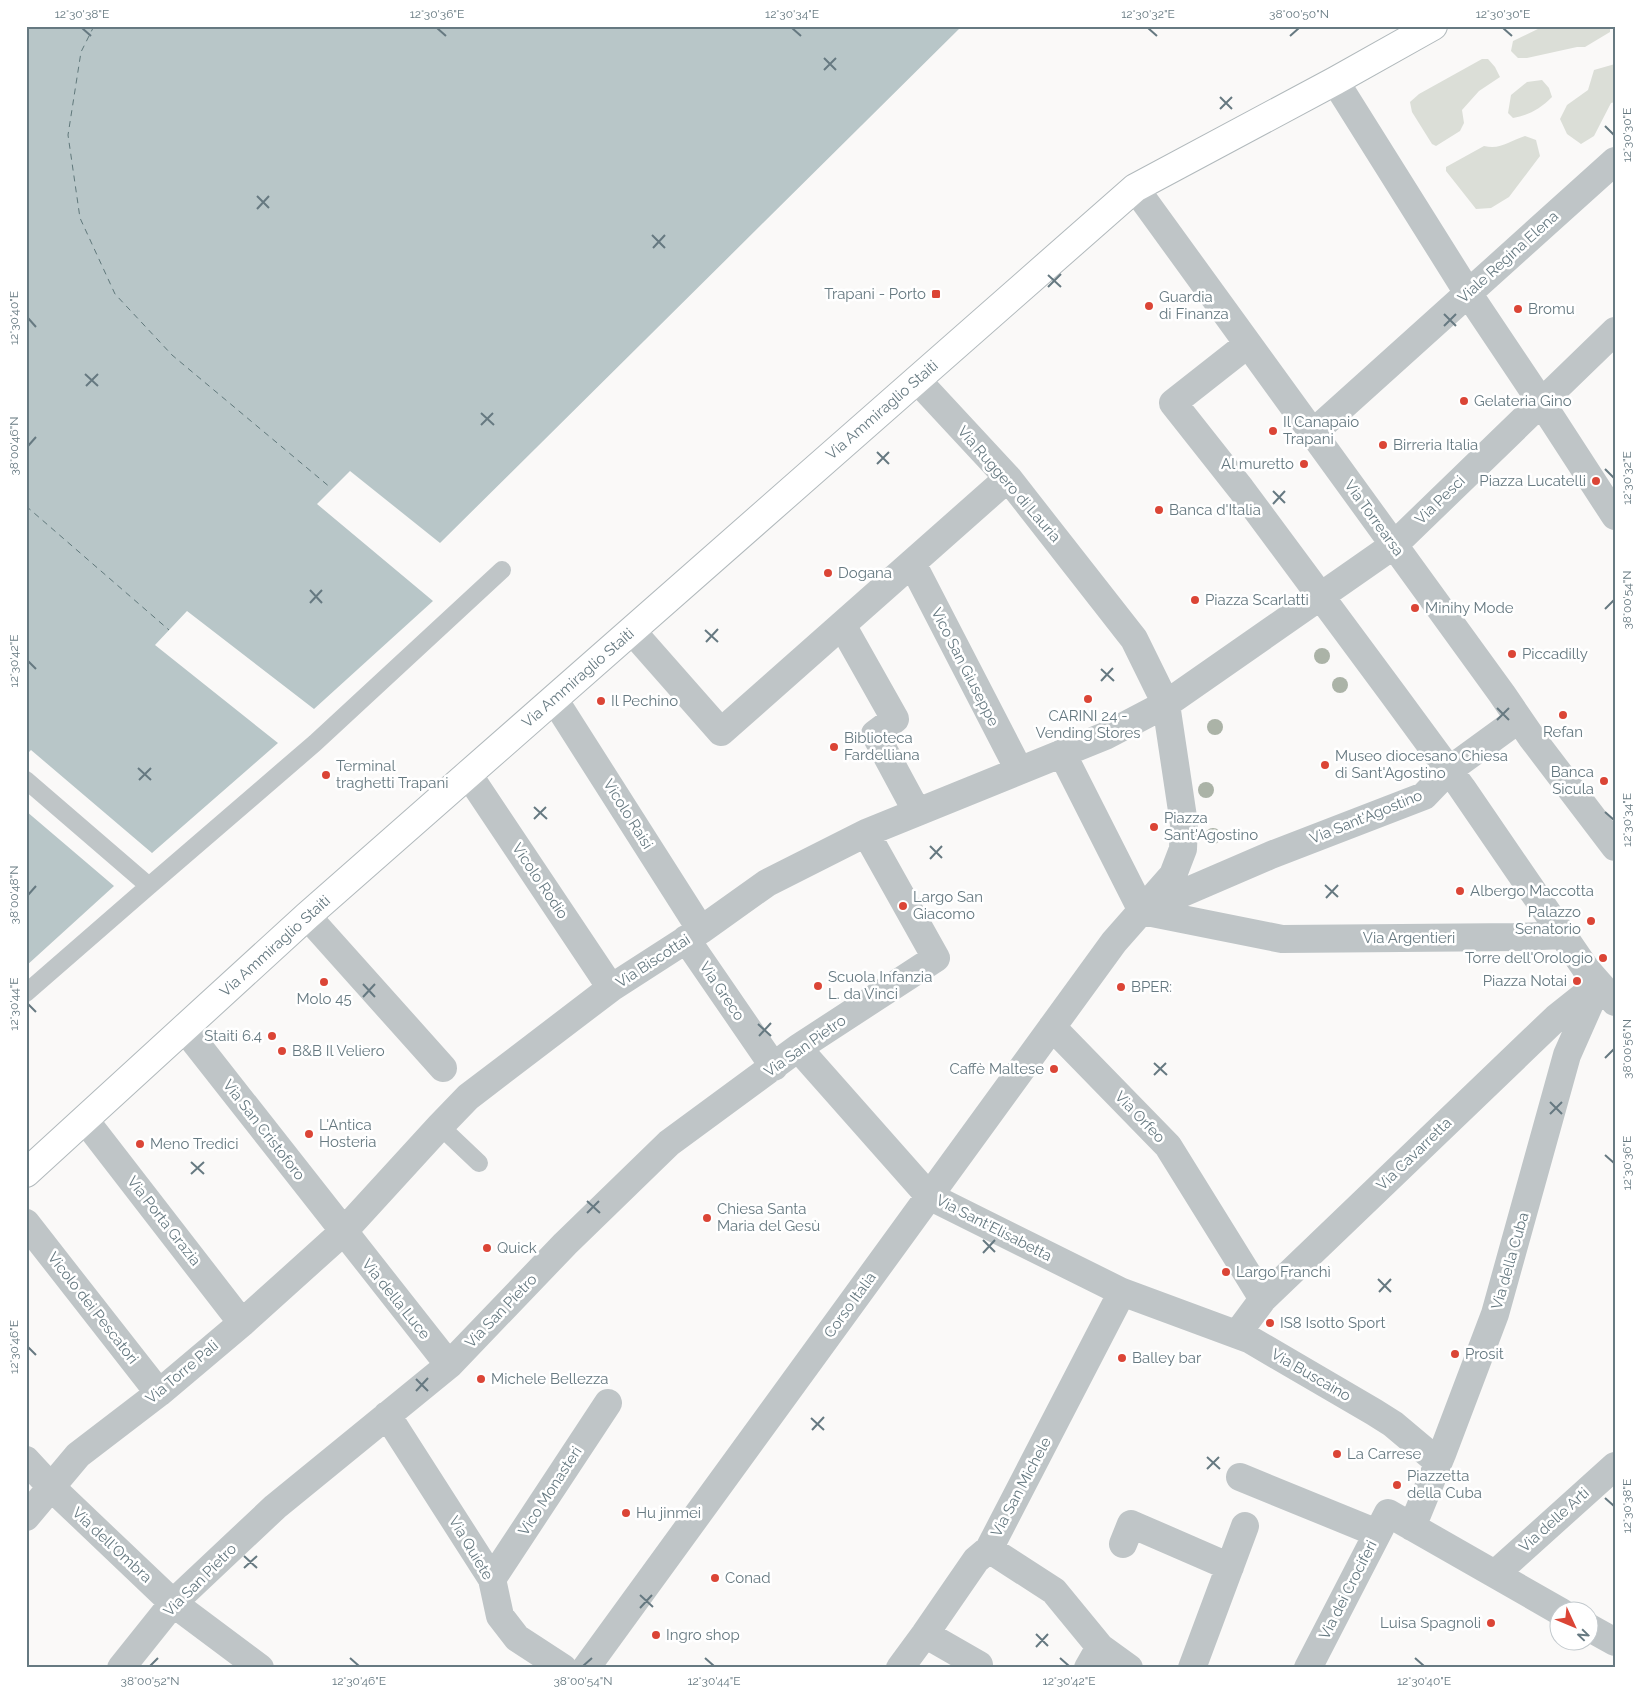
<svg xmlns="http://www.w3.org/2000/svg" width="1641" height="1694" viewBox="0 0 1641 1694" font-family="Raleway,sans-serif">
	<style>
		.green { fill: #dbded7 }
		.water { fill: #b8c6c8 }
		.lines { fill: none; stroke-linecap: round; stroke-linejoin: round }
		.ferry { stroke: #60787b; stroke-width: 1; stroke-dasharray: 6 5; stroke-linecap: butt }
		.secondary-casing { stroke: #b1b9bc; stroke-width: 30 }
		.lane { stroke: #bfc5c7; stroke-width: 18 }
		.street { stroke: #bfc5c7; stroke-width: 28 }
		.secondary { stroke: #fff; stroke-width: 28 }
		.tree { fill: #abb3a7 }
		.ticks { fill: none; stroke: #667981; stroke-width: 2 }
		.poi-dot { fill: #db4536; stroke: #fff; stroke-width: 2 }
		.labels { text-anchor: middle; stroke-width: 5; stroke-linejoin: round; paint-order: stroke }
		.street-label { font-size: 15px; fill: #667981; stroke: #fff }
		.poi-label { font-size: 15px; fill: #667981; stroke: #fff; text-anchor: start }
		.neatline { fill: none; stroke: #667981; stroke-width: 2 }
		.ticks-label { font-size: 12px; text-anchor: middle; fill: #667981 }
	</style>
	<rect width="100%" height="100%" fill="#faf9f8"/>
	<path class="green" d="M1544,26h66v6l-25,15h-8l-50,11h-9l-7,-7 2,-10z
		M1482,59h6l7,8 5,10 -21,14 -17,19 2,13 -4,8 -24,15 -4,-2 -20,-32 -2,-10 9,-8z
		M1615,64v38l-4,1 -17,33 -13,8 -14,-10 -7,-15 7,-14 21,-15 6,-20z
		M1542,80l7,8 3,9c-12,12 -23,18 -39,21l-5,-5 3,-18 16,-13z
		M1525,136l11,4 4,16 -31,41 -18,11 -15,1 -30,-38v-4l38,-21c17,4 25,-5 41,-10z"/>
	<path class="water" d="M26,26h936l-522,517 -90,-72 -33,33 116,97 -119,108 -127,-98 -32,34 123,98 -126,110 -121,-103 -5,5z
		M26,811l88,75 -88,80z"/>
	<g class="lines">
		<path class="ferry" d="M94,26l-13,26 -13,83 12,83 35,76 57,61 159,133
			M26,506l143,124"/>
		<g class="secondary-casing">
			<path id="secondary" d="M26,1173l281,-257 828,-728 200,-107 98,-55"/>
		</g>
		<path class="lane" d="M26,780l123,106
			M26,993l123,-107 166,-143 187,-173
			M440,1126l39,37"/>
		<path class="street" d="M1335,81l133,212 73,109 74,114
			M1135,188l367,506 30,44 83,109
			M1248,344l-75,59 68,86 152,205 69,94 124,181 29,33
			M1313,433l302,-272
			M912,563l107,207
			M842,625l53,94 -20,15 42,78
			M632,631l89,101 287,-254
			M554,699l147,231
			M1062,753l80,158
			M468,774l143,214
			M1148,908l123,-53 153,-59 25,-26 70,-51
			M1142,911l140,28 238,-2 43,-2
			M307,916l136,152
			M686,939l88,128
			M1052,1027l116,119 95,153 -26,35
			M184,1028l265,337
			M798,1048l131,148 193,96 127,47 125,73 19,12 44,37
			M85,1120l157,203
			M26,1223l133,170
			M1263,1299l293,-281 39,-31
			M387,1415l105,164 8,37 17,22 46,30
			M26,1460l25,27 122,116 87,65
			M1240,1477l137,56
			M26,1517l52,-62 81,-62 83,-70 101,-91 97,-106 28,-29 143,-109 90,-58 66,-47 99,-50 239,-97 61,-32 228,-159 221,-214
			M1412,1527l30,-73 53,-140 72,-259 31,-70
			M1123,1544l8,-20 99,43
			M989,1549l65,42 46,56 29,21
			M1495,1574l120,-108
			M492,1579l116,-176
			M1588,1627l27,15
			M925,1634l54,31
			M121,1668l52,-65 102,-96 174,-142 116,-121 104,-101 129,-95 138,-90 -70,-125
			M586,1668l528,-726 59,-67 10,-26 1,-25 -18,-120 -32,-65 -126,-161 -91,-98
			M900,1668l25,-34 51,-74 13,-11 133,-257
			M1088,1668l12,-21
			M1192,1668l53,-142
			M1308,1668l80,-155 173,99"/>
		<use href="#secondary" class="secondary"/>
	</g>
	<g class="tree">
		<circle cx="1322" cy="656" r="8"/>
		<circle cx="1340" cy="685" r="8"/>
		<circle cx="1215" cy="727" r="8"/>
		<circle cx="1206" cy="790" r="8"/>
		<circle cx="1213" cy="836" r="8"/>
	</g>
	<path class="ticks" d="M82,28l9,8M437,28l9,8M792,28l9,8M1148,28l9,8M1503,28l9,8M1290,36l9,-8M824,58l12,12M824,70l12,-12M1220,97l12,12M1220,109l12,-12M1605,126l9,9M257,196l12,12M257,209l12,-13M652,235l13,13M653,248l12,-13M1048,275l13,12M1048,287l13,-13M1444,314l12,12M28,318l8,9M1444,326l12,-12M85,374l13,12M86,386l12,-12M481,413l13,12M481,425l12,-12M28,446l8,-9M877,452l12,12M877,464l12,-12M1605,469l9,9M1273,491l12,12M1273,504l12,-13M310,590l12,13M310,603l12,-13M1605,609l9,-9M705,630l13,12M706,642l12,-13M28,661l8,8M1101,669l13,12M1101,681l12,-13M1497,708l12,12M1497,720l12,-12M138,768l13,12M139,780l12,-12M534,807l13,12M1605,812l9,8M534,819l12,-12M930,846l12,12M930,859l12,-13M1325,885l13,12M28,895l8,-9M1326,898l12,-13M363,984l12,13M363,997l12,-13M28,1004l8,8M758,1024l13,12M759,1036l12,-13M1605,1058l9,-9M1154,1063l13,12M1154,1075l12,-12M1550,1102l12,12M1550,1114l12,-12M1605,1155l9,8M191,1162l13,12M191,1174l13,-12M587,1201l13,12M587,1213l12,-12M983,1240l12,12M983,1253l12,-13M1378,1279l13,13M1379,1292l12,-13M28,1347l8,8M416,1379l12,12M416,1391l12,-13M811,1418l13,12M812,1430l12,-13M1207,1457l13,12M1207,1469l12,-12M1605,1498l9,8M244,1556l13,12M244,1568l13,-12M640,1595l13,12M640,1608l12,-13M1036,1634l12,12M1036,1647l12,-13M350,1658l9,8M705,1658l9,8M1060,1658l9,8M1415,1658l9,8M150,1666l8,-8M583,1666l9,-8"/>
	<g class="poi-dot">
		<rect x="931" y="289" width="10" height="10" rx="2.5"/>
		<circle cx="1149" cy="306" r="5"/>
		<circle cx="1518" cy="309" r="5"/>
		<circle cx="1464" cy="401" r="5"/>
		<circle cx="1273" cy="431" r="5"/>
		<circle cx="1383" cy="445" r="5"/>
		<circle cx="1304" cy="464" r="5"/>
		<circle cx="1596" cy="481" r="5"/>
		<circle cx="1159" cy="510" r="5"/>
		<circle cx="828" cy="573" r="5"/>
		<circle cx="1195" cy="600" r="5"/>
		<circle cx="1415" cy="608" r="5"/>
		<circle cx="1512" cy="654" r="5"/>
		<circle cx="1088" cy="699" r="5"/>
		<circle cx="601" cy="701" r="5"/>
		<circle cx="1563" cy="715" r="5"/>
		<circle cx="834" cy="747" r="5"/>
		<circle cx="1325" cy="765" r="5"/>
		<circle cx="326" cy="775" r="5"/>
		<circle cx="1604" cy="781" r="5"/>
		<circle cx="1154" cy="827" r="5"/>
		<circle cx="1460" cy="891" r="5"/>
		<circle cx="903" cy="906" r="5"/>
		<circle cx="1591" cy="921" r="5"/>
		<circle cx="1603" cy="958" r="5"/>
		<circle cx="1577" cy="981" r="5"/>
		<circle cx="324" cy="982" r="5"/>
		<circle cx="818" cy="986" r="5"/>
		<circle cx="1121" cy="987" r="5"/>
		<circle cx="272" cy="1036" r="5"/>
		<circle cx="282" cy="1051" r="5"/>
		<circle cx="1054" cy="1069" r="5"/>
		<circle cx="309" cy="1134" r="5"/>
		<circle cx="140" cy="1144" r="5"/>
		<circle cx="707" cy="1218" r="5"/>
		<circle cx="487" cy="1248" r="5"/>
		<circle cx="1226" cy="1272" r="5"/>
		<circle cx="1270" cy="1323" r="5"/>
		<circle cx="1455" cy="1354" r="5"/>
		<circle cx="1122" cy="1358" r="5"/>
		<circle cx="481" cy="1379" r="5"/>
		<circle cx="1337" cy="1454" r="5"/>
		<circle cx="1397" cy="1485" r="5"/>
		<circle cx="626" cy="1513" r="5"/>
		<circle cx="715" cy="1578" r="5"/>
		<circle cx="1491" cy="1623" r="5"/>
		<circle cx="656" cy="1635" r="5"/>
	</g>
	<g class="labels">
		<g class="street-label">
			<text transform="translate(1508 257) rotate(-42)" y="5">Viale Regina Elena</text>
			<text transform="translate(882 410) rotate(-41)" y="5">Via Ammiraglio Staiti</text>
			<text transform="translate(1009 484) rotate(49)" y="5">Via Ruggero di Lauria</text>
			<text transform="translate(1440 500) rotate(-44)" y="5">Via Pesci</text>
			<text transform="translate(1374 518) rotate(54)" y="5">Via Torrearsa</text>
			<text transform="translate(965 667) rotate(63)" y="5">Vico San Giuseppe</text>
			<text transform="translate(578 678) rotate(-41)" y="5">Via Ammiraglio Staiti</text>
			<text transform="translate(628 814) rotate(58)" y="5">Vicolo Raisi</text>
			<text transform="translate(1366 817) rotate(-22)" y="5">Via Sant'Agostino</text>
			<text transform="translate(540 881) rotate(56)" y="5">Vicolo Rodio</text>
			<text x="1409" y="943">Via Argentieri</text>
			<text transform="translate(275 946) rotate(-42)" y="5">Via Ammiraglio Staiti</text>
			<text transform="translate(653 961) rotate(-33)" y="5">Via Biscottai</text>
			<text transform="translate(722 991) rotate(56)" y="5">Via Greco</text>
			<text transform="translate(805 1046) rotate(-35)" y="5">Via San Pietro</text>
			<text transform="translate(1140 1117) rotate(46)" y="5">Via Orfeo</text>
			<text transform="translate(264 1130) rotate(52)" y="5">Via San Cristoforo</text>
			<text transform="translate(1414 1154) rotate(-44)" y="5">Via Cavarretta</text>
			<text transform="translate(164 1221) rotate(52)" y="5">Via Porta Grazia</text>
			<text transform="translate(994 1228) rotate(27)" y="5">Via Sant'Elisabetta</text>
			<text transform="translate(1510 1261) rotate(-74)" y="5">Via della Cuba</text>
			<text transform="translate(396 1299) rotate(51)" y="5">Via della Luce</text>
			<text transform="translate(850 1305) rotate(-54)" y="5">Corso Italia</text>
			<text transform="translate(93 1308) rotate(52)" y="5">Vicolo dei Pescatori</text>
			<text transform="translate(501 1311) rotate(-46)" y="5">Via San Pietro</text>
			<text transform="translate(182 1372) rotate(-40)" y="5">Via Torre Pali</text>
			<text transform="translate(1311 1375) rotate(30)" y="5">Via Buscaino</text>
			<text transform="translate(1021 1487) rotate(-62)" y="5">Via San Michele</text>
			<text transform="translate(550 1491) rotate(-57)" y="5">Vico Monasteri</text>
			<text transform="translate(1554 1520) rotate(-42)" y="5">Via delle Arti</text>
			<text transform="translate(112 1545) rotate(43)" y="5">Via dell'Ombra</text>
			<text transform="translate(471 1548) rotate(59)" y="5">Via Quiete</text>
			<text transform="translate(200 1580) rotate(-45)" y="5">Via San Pietro</text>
			<text transform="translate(1348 1590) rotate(-63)" y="5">Via dei Crociferi</text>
		</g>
		<g class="poi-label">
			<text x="926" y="299" text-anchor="end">Trapani - Porto</text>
			<text x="1159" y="302">Guardia<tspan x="1159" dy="17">di Finanza</tspan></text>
			<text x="1528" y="314">Bromu</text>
			<text x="1474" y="406">Gelateria Gino</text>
			<text x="1283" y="427">Il Canapaio<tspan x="1283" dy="17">Trapani</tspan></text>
			<text x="1393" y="450">Birreria Italia</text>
			<text x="1294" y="469" text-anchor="end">Al muretto</text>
			<text x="1586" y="486" text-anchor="end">Piazza Lucatelli</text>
			<text x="1169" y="515">Banca d'Italia</text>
			<text x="838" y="578">Dogana</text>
			<text x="1205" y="605">Piazza Scarlatti</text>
			<text x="1425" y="613">Minihy Mode</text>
			<text x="1522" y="659">Piccadilly</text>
			<text x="611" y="706">Il Pechino</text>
			<text x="1088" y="721" text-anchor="middle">CARINI 24 -<tspan x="1088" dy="17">Vending Stores</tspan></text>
			<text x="1563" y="737" text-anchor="middle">Refan</text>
			<text x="844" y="743">Biblioteca<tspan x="844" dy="17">Fardelliana</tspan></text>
			<text x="1335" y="761">Museo diocesano Chiesa<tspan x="1335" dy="17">di Sant'Agostino</tspan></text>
			<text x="336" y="771">Terminal<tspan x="336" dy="17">traghetti Trapani</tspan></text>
			<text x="1594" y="777" text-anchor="end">Banca<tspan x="1594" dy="17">Sicula</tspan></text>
			<text x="1164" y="823">Piazza<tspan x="1164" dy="17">Sant'Agostino</tspan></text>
			<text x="1470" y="896">Albergo Maccotta</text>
			<text x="913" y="902">Largo San<tspan x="913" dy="17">Giacomo</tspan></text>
			<text x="1581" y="917" text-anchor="end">Palazzo<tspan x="1581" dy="17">Senatorio</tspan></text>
			<text x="1593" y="963" text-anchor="end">Torre dell'Orologio</text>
			<text x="828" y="982">Scuola Infanzia<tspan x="828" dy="17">L. da Vinci</tspan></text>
			<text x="1567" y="986" text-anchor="end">Piazza Notai</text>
			<text x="1131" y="992">BPER:</text>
			<text x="324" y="1004" text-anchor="middle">Molo 45</text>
			<text x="262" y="1041" text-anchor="end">Staiti 6.4</text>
			<text x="292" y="1056">B&amp;B Il Veliero</text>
			<text x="1044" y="1074" text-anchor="end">Caffè Maltese</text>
			<text x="319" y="1130">L'Antica<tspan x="319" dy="17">Hosteria</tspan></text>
			<text x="150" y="1149">Meno Tredici</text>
			<text x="717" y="1214">Chiesa Santa<tspan x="717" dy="17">Maria del Gesù</tspan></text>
			<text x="497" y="1253">Quick</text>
			<text x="1236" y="1277">Largo Franchì</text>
			<text x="1280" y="1328">IS8 Isotto Sport</text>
			<text x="1465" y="1359">Prosit</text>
			<text x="1132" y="1363">Balley bar</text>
			<text x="491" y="1384">Michele Bellezza</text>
			<text x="1347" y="1459">La Carrese</text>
			<text x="1407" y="1481">Piazzetta<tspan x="1407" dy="17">della Cuba</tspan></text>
			<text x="636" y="1518">Hu jinmei</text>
			<text x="725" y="1583">Conad</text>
			<text x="1481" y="1628" text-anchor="end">Luisa Spagnoli</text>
			<text x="666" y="1640">Ingro shop</text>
		</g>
	</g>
	<rect width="1641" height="1694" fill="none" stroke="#ffffff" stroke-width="55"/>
	<g transform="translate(1574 1626) rotate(134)"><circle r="24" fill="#ffffff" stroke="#c2c9cd"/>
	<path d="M0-4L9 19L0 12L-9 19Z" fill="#db4536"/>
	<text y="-8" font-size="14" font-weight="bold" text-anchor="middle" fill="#667981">N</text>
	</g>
	<rect x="28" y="28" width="1586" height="1638" class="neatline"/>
	<g class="ticks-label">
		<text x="82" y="18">12°30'38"E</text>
		<text x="437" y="18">12°30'36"E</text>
		<text x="792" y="18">12°30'34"E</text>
		<text x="1148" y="18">12°30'32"E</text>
		<text x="1299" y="18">38°00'50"N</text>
		<text x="1503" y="18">12°30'30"E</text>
		<text transform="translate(1627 135) rotate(-90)" y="4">12°30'30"E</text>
		<text transform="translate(14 318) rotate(-90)" y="4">12°30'40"E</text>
		<text transform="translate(14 446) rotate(-90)" y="4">38°00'46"N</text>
		<text transform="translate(1627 478) rotate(-90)" y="4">12°30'32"E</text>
		<text transform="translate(1627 600) rotate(-90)" y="4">38°00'54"N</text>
		<text transform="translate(14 661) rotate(-90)" y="4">12°30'42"E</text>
		<text transform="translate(1627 820) rotate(-90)" y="4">12°30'34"E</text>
		<text transform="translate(14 895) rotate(-90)" y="4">38°00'48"N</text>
		<text transform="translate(14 1004) rotate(-90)" y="4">12°30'44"E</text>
		<text transform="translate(1627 1049) rotate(-90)" y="4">38°00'56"N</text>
		<text transform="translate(1627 1163) rotate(-90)" y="4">12°30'36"E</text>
		<text transform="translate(14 1347) rotate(-90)" y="4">12°30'46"E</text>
		<text transform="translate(1627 1506) rotate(-90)" y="4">12°30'38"E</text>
		<text x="150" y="1685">38°00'52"N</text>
		<text x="359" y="1685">12°30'46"E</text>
		<text x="583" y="1685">38°00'54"N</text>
		<text x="714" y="1685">12°30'44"E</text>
		<text x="1069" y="1685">12°30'42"E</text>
		<text x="1424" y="1685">12°30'40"E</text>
	</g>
</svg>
